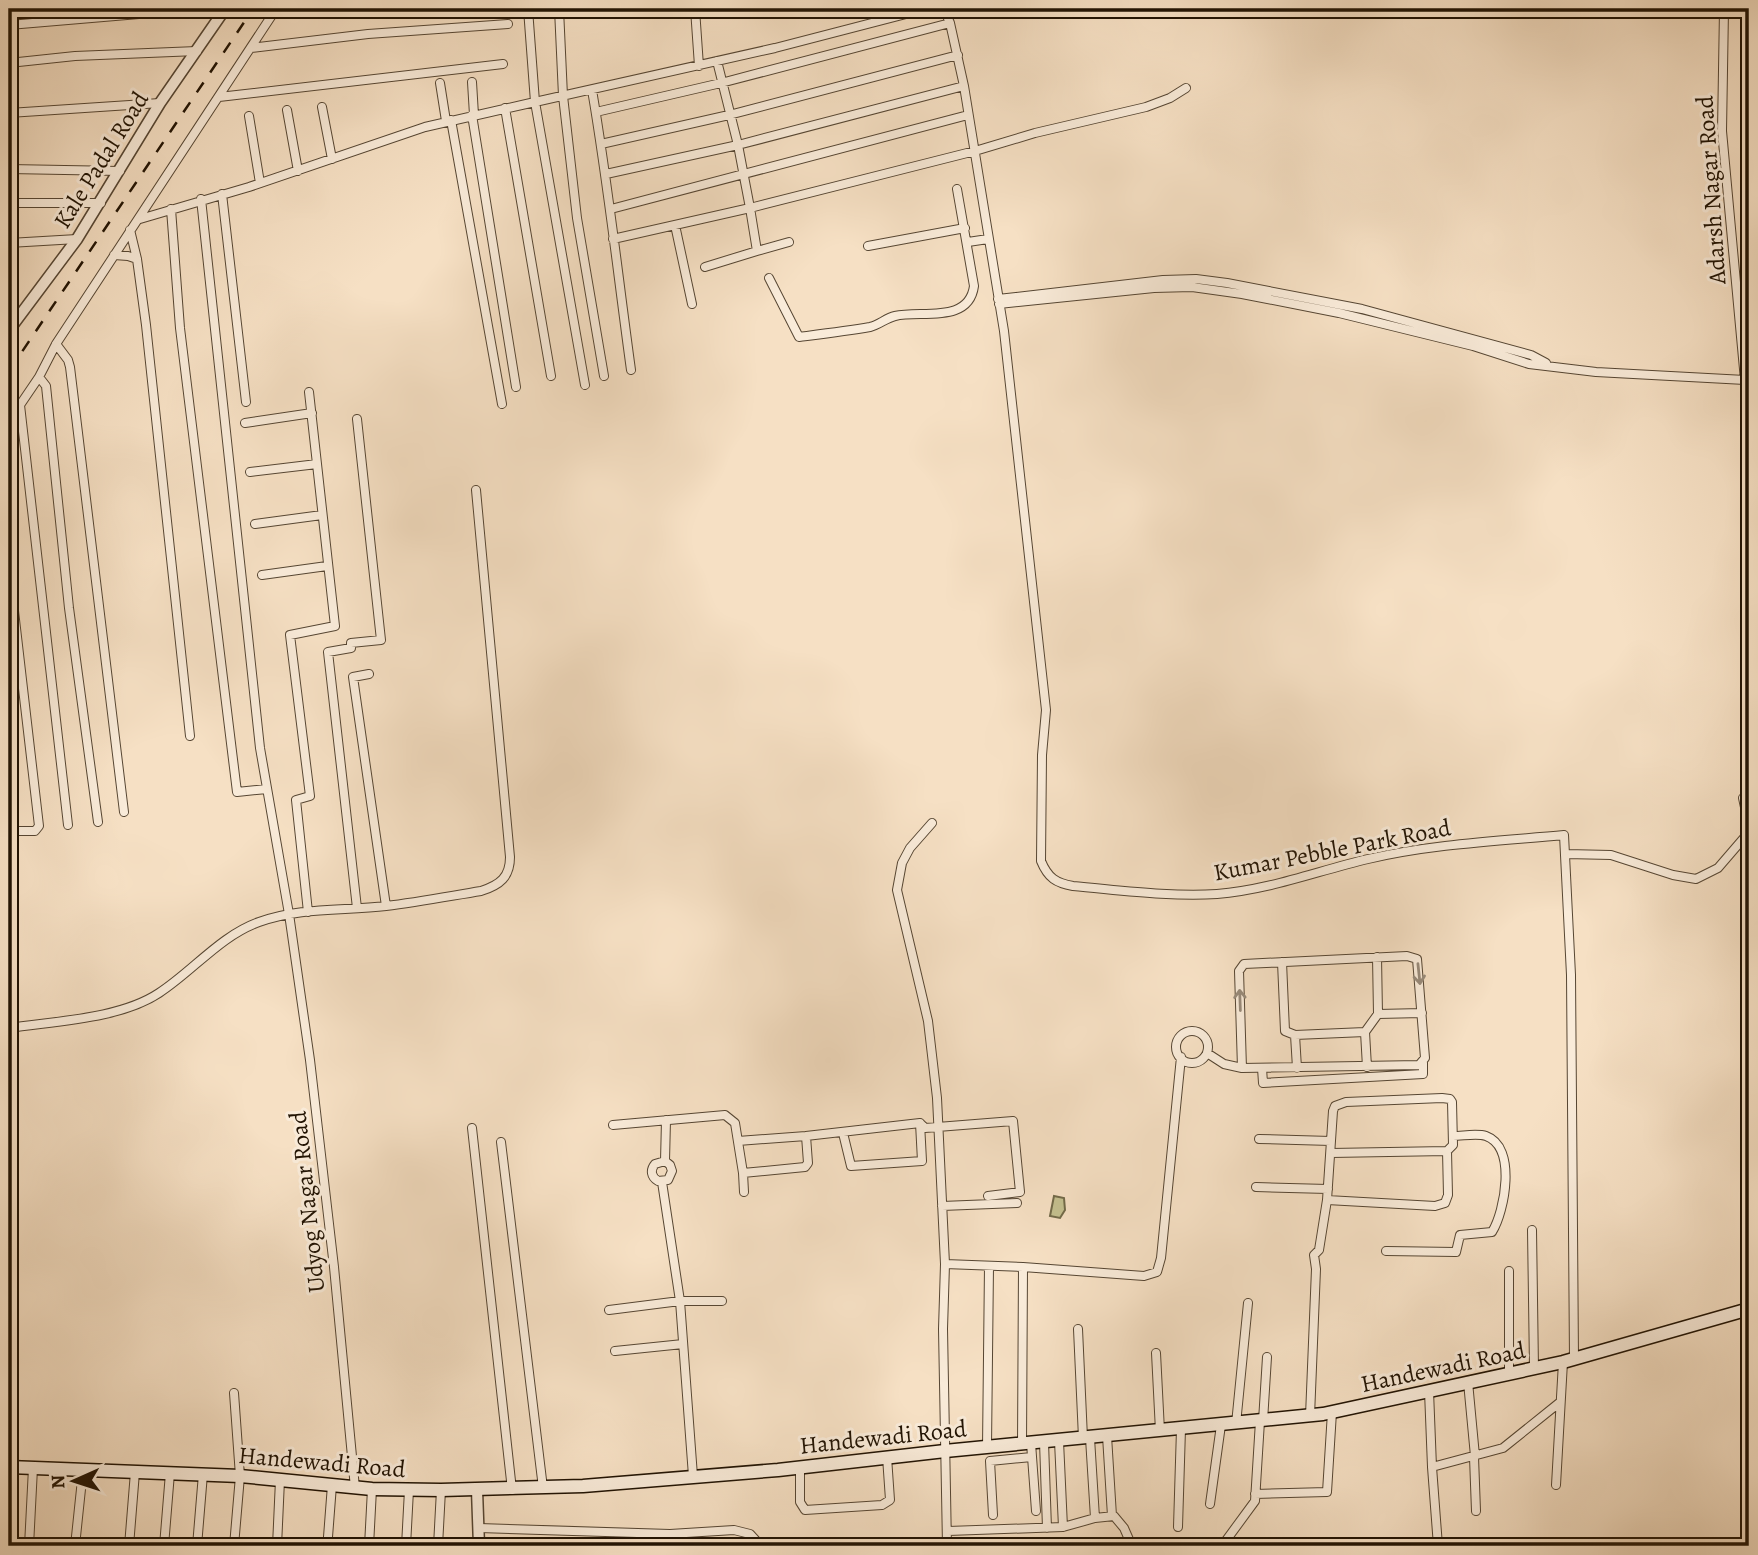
<svg xmlns="http://www.w3.org/2000/svg" width="1758" height="1555" viewBox="0 0 1758 1555" font-family="Alegreya,serif">
	<style>
		.green { fill: #c4c08f; stroke: #726a49; stroke-width: 2 }
		.lines { fill: none; stroke-linecap: round; stroke-linejoin: round }
		.minor-casing { stroke: #564633; stroke-width: 10 }
		.tertiary-casing { stroke: #564633; stroke-width: 13 }
		.secondary-casing { stroke: #211303; stroke-width: 15 }
		.minor { stroke: #f9ebd9; stroke-width: 8 }
		.tertiary { stroke: #f9ebd9; stroke-width: 10 }
		.secondary { stroke: #f9ebd9; stroke-width: 12 }
		.rail { stroke: #211303; stroke-width: 2.5; stroke-dasharray: 12 12; stroke-linecap: butt }
		.oneway { stroke: #988a79 }
		.labels { text-anchor: middle; stroke-width: 6; stroke-linejoin: round; paint-order: stroke }
		.street-label { font-size: 24px; fill: #211303; stroke: #f9ebd9 }
	</style>
	<rect width="100%" height="100%" fill="#f6e0c4"/>
	<filter id="stains"><feTurbulence type="fractalNoise" baseFrequency=".00286" numOctaves="4"/><feColorMatrix values="0 0 0 0 .2 0 0 0 0 .09 0 0 0 0 .02 0 0 0 .5 -.17"/></filter>
	<radialGradient id="worn" r=".72"><stop offset=".6" stop-color="#630" stop-opacity="0"/><stop offset="1" stop-color="#630" stop-opacity=".3"/></radialGradient>
	<path class="green" d="M1054,1196l10,2 1,12 -5,8 -10,-2z"/>
	<g class="lines">
		<g class="minor-casing">
			<path id="minor" d="M559,9l4,87 14,122 27,158
				M695,9l4,57
				M944,9l6,14 14,63 40,245 42,379 -4,45 -1,106c7,17 15,22 32,25 47,4 97,11 144,8 52,-4 100,-23 151,-35 64,-15 131,-18 196,-24l7,140 3,384
				M273,13l112,-4
				M9,25l177,-15 39,-1
				M251,48l117,-14 140,-10
				M9,63l66,-7 122,-5
				M472,82l2,33
				M440,83l6,38
				M592,90c16,93 26,186 39,280
				M219,97l284,-33
				M322,107l10,52
				M505,108l46,268
				M287,110l11,61
				M596,112l125,-29 229,-60
				M9,113l151,-10
				M472,115l44,272
				M249,116l11,67
				M451,120l51,284
				M601,144l128,-29 229,-60
				M9,169l111,2
				M606,174l132,-29 226,-59
				M222,194l24,208
				M201,199l59,549 29,166 21,146 24,207 21,221
				M9,203h92
				M171,209l9,119 57,464 30,-3
				M611,209l357,-94
				M140,219l109,-32 176,-60 110,-25 -7,-93
				M675,225l17,79
				M130,230l7,29 9,66 44,411
				M613,239l137,-31 -12,-63 -21,-84
				M968,242l20,-3
				M9,243l68,-4
				M868,246l97,-18
				M757,251l32,-9
				M114,255l14,1 9,3
				M705,267l52,-16 -7,-43 225,-57 60,-18 111,-26 24,-9 16,-10
				M769,278l30,59c23,-3 47,-6 71,-10 9,-2 16,-9 25,-11 26,-6 74,8 79,-30l-17,-97
				M998,299l165,-19 33,-1 31,4 135,26 169,46 15,8
				M999,304l155,-16 38,-1 50,7 97,19 134,33 56,18 67,8 149,8 -23,-249 2,-122
				M56,344l12,16 2,7 54,445
				M39,377l17,-33 220,-335
				M585,385l-50,-283 240,-54 135,-35 21,-4 13,3
				M20,405l19,-28 7,9 23,222 29,214
				M9,417l11,-12 48,420
				M357,419l24,221 -30,3v5l-23,4 29,256
				M245,423l67,-10
				M250,472l67,-8
				M255,524l67,-9
				M9,568l30,258 -4,5h-26
				M262,575l65,-9
				M369,674l-16,3 33,229
				M1749,798h-6l6,28
				M932,823l-22,25 -8,15 -5,27 31,131 9,77 8,166 -2,65 4,217
				M1566,854l45,1 62,20 23,4 22,-11 31,-36
				M308,912l-12,-112 14,-4 -20,-161 45,-9 -26,-234
				M1282,962l3,69 10,4 70,-3
				M1378,1014l44,-1
				M9,1028c46,-7 111,-9 150,-35 34,-22 61,-57 100,-71 41,-15 85,-11 127,-16 32,-4 64,-10 95,-15 19,-6 29,-14 29,-34l-34,-367
				M1176 1047a16 16 0 1 1 32 0a16 16 0 1 1-32 0Z
				M1295,1035l2,33
				M1207,1053l17,11 18,4 177,-3 6,-7 -8,-99 -10,-3 -163,8 -5,7 3,97
				M1367,1067l-2,-35 13,-18 -1,-57
				M1262,1068l1,15 160,-9v-11
				M613,1125l112,-10 10,8 8,50
				M472,1128l40,362
				M843,1133l8,33 71,-5 -2,-38
				M1259,1139l72,2
				M738,1141l68,-5
				M501,1142l42,346
				M665,1161l-10,3c-5,6 -4,13 3,17l10,-1 4,-9 -2,-6 -5,-4 1,-41
				M662,1182l18,119 13,175
				M1256,1187l72,2
				M744,1192l-1,-19 62,-6 3,-4 -2,-27 114,-13 5,5 88,-7 7,71 -32,4
				M1327,1200l108,6 10,-3 3,-8 -1,-44
				M942,1206l75,-3
				M1532,1230l2,138
				M1386,1251l70,1 4,-17 32,-3c13,-21 25,-85 -6,-96 -9,-3 -23,0 -33,0
				M945,1264l78,3 121,9 13,-4 4,-14 20,-201
				M609,1310l71,-9h42
				M1078,1329l5,109
				M615,1351l68,-7
				M1156,1353l4,78
				M1509,1374v-103
				M1468,1382l7,74
				M1429,1391l3,76 71,-19 56,-45
				M1310,1416l6,-147 -2,-14 5,-5 8,-50 6,-89 2,-5 11,-4 96,-4 8,1 2,3 1,43 -6,6 -116,2
				M1263,1421l4,-64
				M1236,1424l12,-121
				M1107,1436l5,80
				M1090,1438l5,80
				M1059,1441l4,86
				M1044,1442l3,86
				M1031,1443l5,68
				M1022,1444l1,-177
				M987,1447l2,-181
				M1474,1457l2,54
				M1432,1467l6,79
				M800,1468v34l5,8 77,-5 8,-5 -3,-43
				M1556,1485l7,-123
				M1255,1494l72,-2 5,-80
				M1210,1504l11,-79
				M993,1515l-3,-54 42,-4
				M1178,1527l3,-98
				M479,1528l191,6 64,-4 16,4 11,12
				M948,1531l115,-4 32,-9 19,-2 10,12 7,16 4,2
				M328,1537l4,-52
				M29,1546l4,-78
				M75,1546l8,-76
				M129,1546l6,-74
				M164,1546l6,-73
				M197,1546l6,-72
				M234,1546l6,-70 -6,-83
				M277,1546l3,-66
				M313,1546l4,-3 15,1 3,2
				M369,1546l3,-57
				M406,1546l3,-56
				M438,1546l3,-56
				M1222,1546l33,-45 5,-80"/>
		</g>
		<g class="tertiary-casing">
			<path id="tertiary" d="M9,330l68,-91 83,-136 65,-94
				M477,1490l2,56"/>
		</g>
		<g class="secondary-casing">
			<path id="secondary" d="M9,1467l231,9 132,13 69,1 142,-4 195,-16 167,-19 378,-37 240,-52 186,-53"/>
		</g>
		<use href="#minor" class="minor"/>
		<use href="#tertiary" class="tertiary"/>
		<use href="#secondary" class="secondary"/>
		<path class="rail" d="M9,371l244,-362"/>
	</g>
	<defs><path id="oneway-shaft" d="M-6 0H5M1.5-3L5.5 0L1.5 3" fill="none" stroke-width="1.6" stroke-linecap="round" stroke-linejoin="round" transform="scale(1.75)"/></defs>
	<g class="oneway">
		<use href="#oneway-shaft" transform="translate(1419 974) rotate(84)"/>
		<use href="#oneway-shaft" transform="translate(1240 1000) rotate(-92)"/>
	</g>
	<g class="labels">
		<g class="street-label">
			<text transform="translate(101 160) rotate(-58)" y="8">Kale Padal Road</text>
			<text transform="translate(1711 190) rotate(-94)" y="8">Adarsh Nagar Road</text>
			<text transform="translate(1332 850) rotate(-11)" y="8">Kumar Pebble Park Road</text>
			<text transform="translate(307 1202) rotate(-96)" y="8">Udyog Nagar Road</text>
			<text transform="translate(1443 1367) rotate(-12)" y="8">Handewadi Road</text>
			<text transform="translate(883 1437) rotate(-6)" y="8">Handewadi Road</text>
			<text transform="translate(322 1462) rotate(5)" y="8">Handewadi Road</text>
		</g>
	</g>
	<rect width="1758" height="1555" fill="none" stroke="#f6e0c4" stroke-width="35"/>
	<rect x="10" y="10" width="1737" height="1534" fill="none" stroke="#211303" stroke-width="3.5"/>
	<rect x="18" y="18" width="1723" height="1520" fill="none" stroke="#211303" stroke-width="2"/>
	<g transform="translate(74 1481) rotate(267)" stroke="#f9ebd9" stroke-width="5" paint-order="stroke">
	<path d="M0-5L12 26L0 18L-12 26Z" fill="#211303"/>
	<text y="-10" font-size="19" font-weight="bold" text-anchor="middle" fill="#211303">N</text>
	</g>
	<rect width="100%" height="100%" filter="url(#stains)"/>
	<rect width="100%" height="100%" fill="url(#worn)"/>
</svg>
